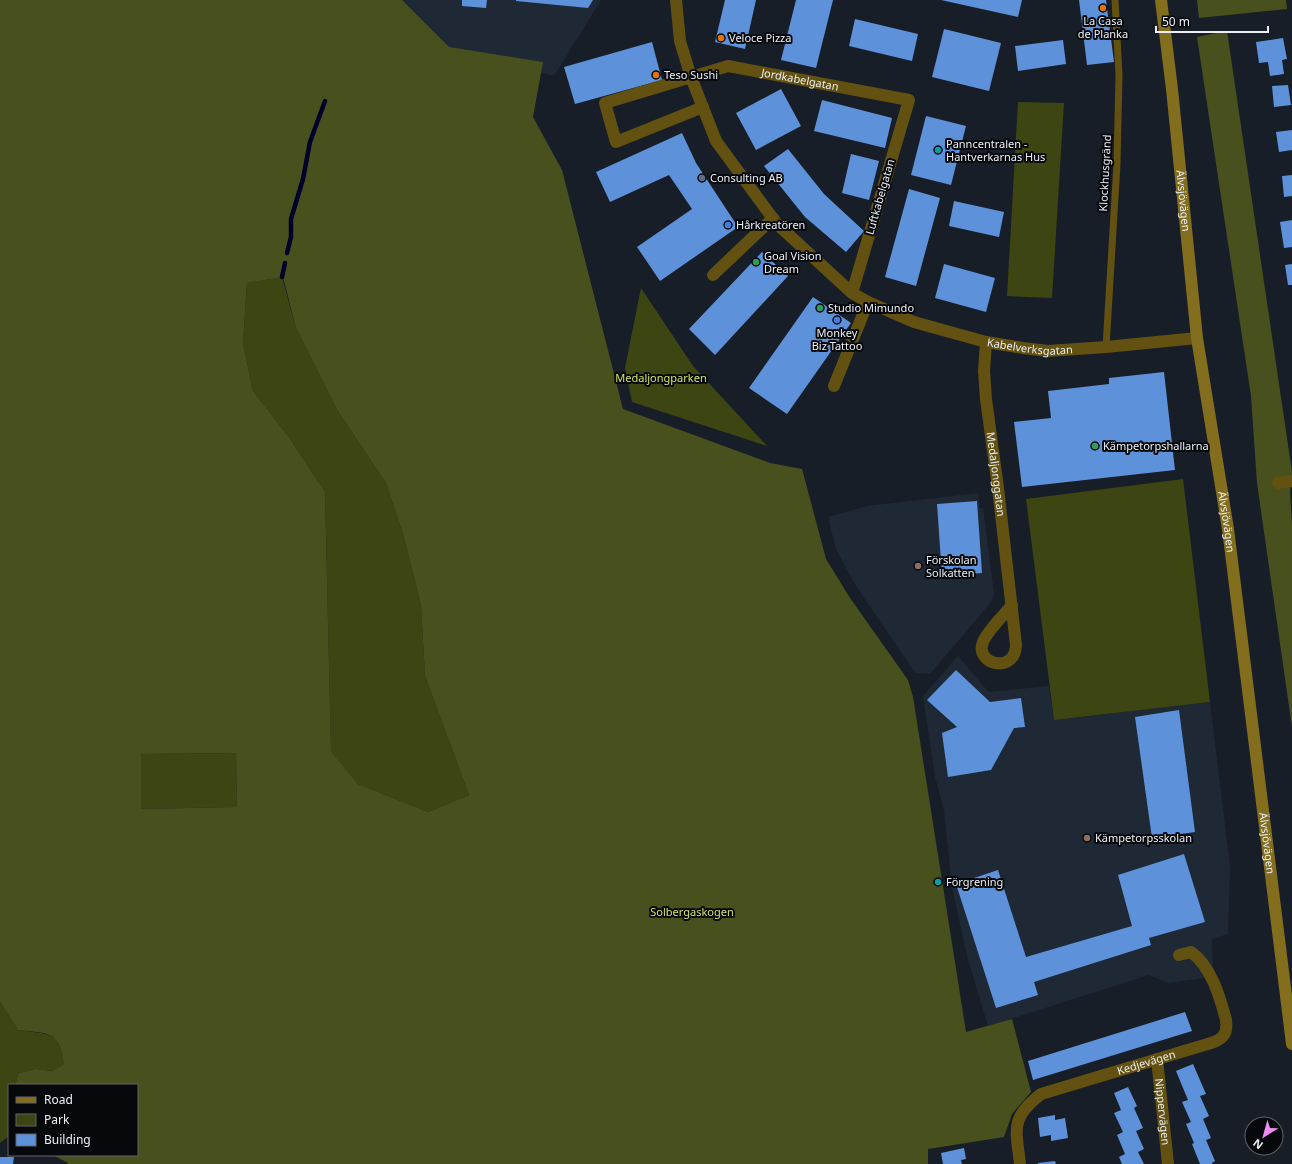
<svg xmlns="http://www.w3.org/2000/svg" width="1292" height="1164" viewBox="0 0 1292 1164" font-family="'Noto Sans',sans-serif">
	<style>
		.built { fill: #1f2835 }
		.green { fill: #3d4512 }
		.forest { fill: #48511e; fill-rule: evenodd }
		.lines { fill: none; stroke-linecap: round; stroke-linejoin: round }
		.stream { stroke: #00002a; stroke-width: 4.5 }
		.building { fill: #5d92db }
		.service { stroke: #625110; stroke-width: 7 }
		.minor { stroke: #625110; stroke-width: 12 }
		.secondary { stroke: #836e1d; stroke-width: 12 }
		.food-dot { fill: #e8710a; stroke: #06080c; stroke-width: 1.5 }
		.culture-dot { fill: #0f9aa8; stroke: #06080c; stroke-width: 1.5 }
		.service-dot { fill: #5c6f8a; stroke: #06080c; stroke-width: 1.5 }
		.shop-dot { fill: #3f7fe0; stroke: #06080c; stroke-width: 1.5 }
		.leisure-dot { fill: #2e9e5b; stroke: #06080c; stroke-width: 1.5 }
		.education-dot { fill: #8d6e63; stroke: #06080c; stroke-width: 1.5 }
		.labels { text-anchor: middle; stroke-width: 4; stroke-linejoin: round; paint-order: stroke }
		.poi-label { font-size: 11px; fill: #ebeff5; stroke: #06080c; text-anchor: start }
		.street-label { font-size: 11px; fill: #ebeff5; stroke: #06080c }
		.park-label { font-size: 11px; fill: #cee465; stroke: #06080c }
	</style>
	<rect width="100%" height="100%" fill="#181e27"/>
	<path class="built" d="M393,0h208l-47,76 -110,-28z
		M978,493l1,15h4l11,86 -2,7 -62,73 -15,-1 -61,-90 -18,-34 -8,-32 39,-11z
		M958,656l31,36 60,-6 5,34 156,-18 20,164 -2,68 -16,5 1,36 -16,4 -29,4 -19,-8 -161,51 -21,-70 -15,-69 -8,-77 -9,-33 -12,-81z"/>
	<path class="green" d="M1018,102l46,1 -12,195 -45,-2z
		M282,277l14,51 40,80 50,75 17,51 18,71 4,71 44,119 -41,17 -70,-28 -27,-31 -6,-261 -37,-56 -35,-45 -10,-48 4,-60z
		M641,288l52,78 74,80 -135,-44 -7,-34z
		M1183,479l27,223 -156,18 -28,-221z
		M236,753l1,54 -96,2 -1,-55z
		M0,1002l18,28c30,5 40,-1 47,35l-13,6 -16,-2 -17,4 -4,12h-6v51l-9,7z"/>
	<path class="forest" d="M0,0h402l47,47 94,15 -10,55 29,53 61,239 147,54 32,6 24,90 24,39 58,82 5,17 53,335 46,-13 19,73 -19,22 -8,23 -76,12v15h-860v-1l-15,-8h84v-70h-122l4,-12 17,-4 16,2 12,-6c-1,-11 -4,-25 -15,-30 -4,-3 -25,-4 -31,-5l-18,-28zM283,277l13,51 40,80 50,75 17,51 18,71 4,71 44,119 -41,17 -70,-28 -27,-32 -6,-260 -37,-56 -35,-45 -10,-48 4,-60zM236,753l1,54 -96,2v-55z
		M1197,0h89l1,9 -88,9z
		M1227,31l65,441 -2,21 2,31v203l-35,-244 -6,-87 -54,-359z"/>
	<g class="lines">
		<path class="stream" d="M287,253l4,-16v-18l12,-40 7,-37 15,-41
			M282,277l3,-14"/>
	</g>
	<path class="building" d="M462,0h25l-1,8 -24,-2z
		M516,0h77l-5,8 -72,-7z
		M725,0h31l-11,49 -30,-7z
		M796,0h37l-17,68 -35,-8z
		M941,0h81l-4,17z
		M1079,0h27l8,62 -27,3z
		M855,19l63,15 -6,27 -63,-15z
		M944,29l57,14 -12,48 -57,-14z
		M1283,38l4,21 -5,1 2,14 -14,2 -2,-14 -9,1 -3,-21z
		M1063,40l3,24 -48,7 -3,-25z
		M652,42l10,38 -87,24 -11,-37z
		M1288,85l3,20 -17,2 -2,-21z
		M781,89l20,37 -45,24 -20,-37z
		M822,100l70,18 -7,30 -71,-17z
		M926,116l40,10 -15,59 -40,-10z
		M1292,130v20l-13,2 -3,-20z
		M682,133l14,30 42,64 -78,54 -23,-34 55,-38 -23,-34 -59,27 -14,-30z
		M788,149l36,45 40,37 -18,21 -41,-35 -41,-51z
		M851,154l28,7 -10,39 -27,-7z
		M1292,175v21l-8,1 -2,-21z
		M909,189l31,9 -24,88 -31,-9z
		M954,201l50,11 -5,25 -50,-11z
		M1292,220v27l-8,1 -4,-26z
		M762,252l26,24 -73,79 -26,-26z
		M944,264l51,14 -9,34 -51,-14z
		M1292,264v21h-4l-3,-20z
		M813,297l38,26 -64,91 -38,-26z
		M1164,372l11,98 -153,17 -8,-65 37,-4 -3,-27 61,-7v-6z
		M977,501l5,72 -40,3 -5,-72z
		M956,670l34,32 31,-4 4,29 -11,1 -23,42 -43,7 -6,-44 15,-6 -30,-27z
		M1179,710l16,122 -43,6 -17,-121z
		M1184,854l21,68 -56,16 2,7 -117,37 4,13 -42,13 -40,-124 42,-14 28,87 106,-31 -14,-51z
		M1185,1012l7,19 -159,49 -5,-19z
		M1193,1064l13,30 -6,2 9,20 -6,3 8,19 -5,2 9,21 -3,2v1h-12l-8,-20 2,-1 -8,-19 5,-2 -9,-20 6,-2 -12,-29z
		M1128,1087l9,19 -3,2 9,20 -7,3 8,18 -6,3 6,12h-22l-3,-7 6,-3 -8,-19 6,-3 -9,-19 7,-3 -7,-17z
		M1055,1115v5l10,-2 3,20 -17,3v-6l-11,2 -2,-19z
		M964,1148l2,11 -5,1 1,4h-19l-2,-11z
		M0,1157h14l-1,7h-13z
		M1055,1161l1,3h-18v-1z"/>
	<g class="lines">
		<path class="service" d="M1106,347l11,-183 2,-89 -4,-75"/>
		<g class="minor">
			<path id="s1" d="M676,0l4,41 11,36 25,64 61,83 75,69 16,9 46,20 72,20 37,6 25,3 58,-4 91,-9"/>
			<path id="s2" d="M703,107l-87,35 -11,-39 123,-37 181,34 -57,193"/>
			<path d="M713,275l60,-57"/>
			<path id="s3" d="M986,342l-2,29 2,28 12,89 18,157c-1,30 -42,19 -33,-3 4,-11 21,-27 29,-37"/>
			<path d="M834,386l34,-84"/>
			<path d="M1278,483l14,-2"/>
			<path id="s4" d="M1157,1059l11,105"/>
			<path id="s5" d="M1020,1164c-4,-35 -10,-46 21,-70l170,-51c12,-4 17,-9 15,-23 -6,-23 -15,-54 -35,-68l-12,3"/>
		</g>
		<path class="secondary" id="s6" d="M1161,0l11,89 25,249 31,191 64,515"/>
	</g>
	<g class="food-dot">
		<circle cx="1103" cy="8" r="4"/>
		<circle cx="721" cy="38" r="4"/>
		<circle cx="656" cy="75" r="4"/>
	</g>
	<g class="culture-dot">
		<circle cx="938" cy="150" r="4"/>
		<circle cx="938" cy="882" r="4"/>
	</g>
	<circle class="service-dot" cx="702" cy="178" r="4"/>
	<g class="shop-dot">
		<circle cx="728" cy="225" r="4"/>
		<circle cx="837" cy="320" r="4"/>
	</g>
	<g class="leisure-dot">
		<circle cx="756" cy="262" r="4"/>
		<circle cx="820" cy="308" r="4"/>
		<circle cx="1095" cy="446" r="4"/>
	</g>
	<g class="education-dot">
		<circle cx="918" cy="566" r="4"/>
		<circle cx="1087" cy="838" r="4"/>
	</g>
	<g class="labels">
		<g class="poi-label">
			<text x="1103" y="25" text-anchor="middle">La Casa<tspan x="1103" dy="13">de Planka</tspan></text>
			<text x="729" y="42">Veloce Pizza</text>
			<text x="664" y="79">Teso Sushi</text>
			<text x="946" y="148">Panncentralen -<tspan x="946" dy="13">Hantverkarnas Hus</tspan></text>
			<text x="710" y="182">Consulting AB</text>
			<text x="736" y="229">Hårkreatören</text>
			<text x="764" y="260">Goal Vision<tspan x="764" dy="13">Dream</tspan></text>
			<text x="828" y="312">Studio Mimundo</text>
			<text x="837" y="337" text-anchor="middle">Monkey<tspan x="837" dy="13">Biz Tattoo</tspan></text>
			<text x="1103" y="450">Kämpetorpshallarna</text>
			<text x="926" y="564">Förskolan<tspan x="926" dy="13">Solkatten</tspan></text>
			<text x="1095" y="842">Kämpetorpsskolan</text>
			<text x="946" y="886">Förgrening</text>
		</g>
		<g class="street-label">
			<text dy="4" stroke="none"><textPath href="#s2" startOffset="336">Jordkabelgatan</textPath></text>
			<text transform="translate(1105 173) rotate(-87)" y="4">Klockhusgränd</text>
			<text transform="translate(880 197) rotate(-74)" y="4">Luftkabelgatan</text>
			<text dy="4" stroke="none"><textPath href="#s6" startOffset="202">Älvsjövägen</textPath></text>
			<text dy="4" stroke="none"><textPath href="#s1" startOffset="540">Kabelverksgatan</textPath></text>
			<text dy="4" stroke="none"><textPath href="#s3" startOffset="133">Medaljonggatan</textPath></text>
			<text dy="4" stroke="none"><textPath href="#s6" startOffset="526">Älvsjövägen</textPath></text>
			<text dy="4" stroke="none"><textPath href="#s6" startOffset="850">Älvsjövägen</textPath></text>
			<text dy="4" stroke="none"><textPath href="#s5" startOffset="189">Kedjevägen</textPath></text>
			<text dy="4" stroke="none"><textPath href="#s4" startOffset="53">Nippervägen</textPath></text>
		</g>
		<g class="park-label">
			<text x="661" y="382">Medaljongparken</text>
			<text x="692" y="916">Solbergaskogen</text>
		</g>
	</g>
	<rect x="8" y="1084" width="130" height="72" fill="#06080c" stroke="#626469"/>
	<rect x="16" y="1097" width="20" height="6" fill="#836e1d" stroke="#626469"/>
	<text x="44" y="1104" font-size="12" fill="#ebeff5">Road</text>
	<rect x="16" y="1114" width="20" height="12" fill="#3d4512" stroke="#626469"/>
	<text x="44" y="1124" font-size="12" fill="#ebeff5">Park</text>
	<rect x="16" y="1134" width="20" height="12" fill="#5d92db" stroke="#626469"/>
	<text x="44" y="1144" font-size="12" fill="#ebeff5">Building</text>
	<g transform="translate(1264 1136) rotate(217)"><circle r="19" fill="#06080c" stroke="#626469"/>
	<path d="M0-3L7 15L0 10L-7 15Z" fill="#ef8bf7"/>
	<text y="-6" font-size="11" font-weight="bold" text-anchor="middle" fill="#ebeff5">N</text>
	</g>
	<path d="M1156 26v6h112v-6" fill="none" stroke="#ebeff5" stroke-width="2"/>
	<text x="1162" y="26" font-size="12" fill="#ebeff5" stroke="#06080c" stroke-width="3" paint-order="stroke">50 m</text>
</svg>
